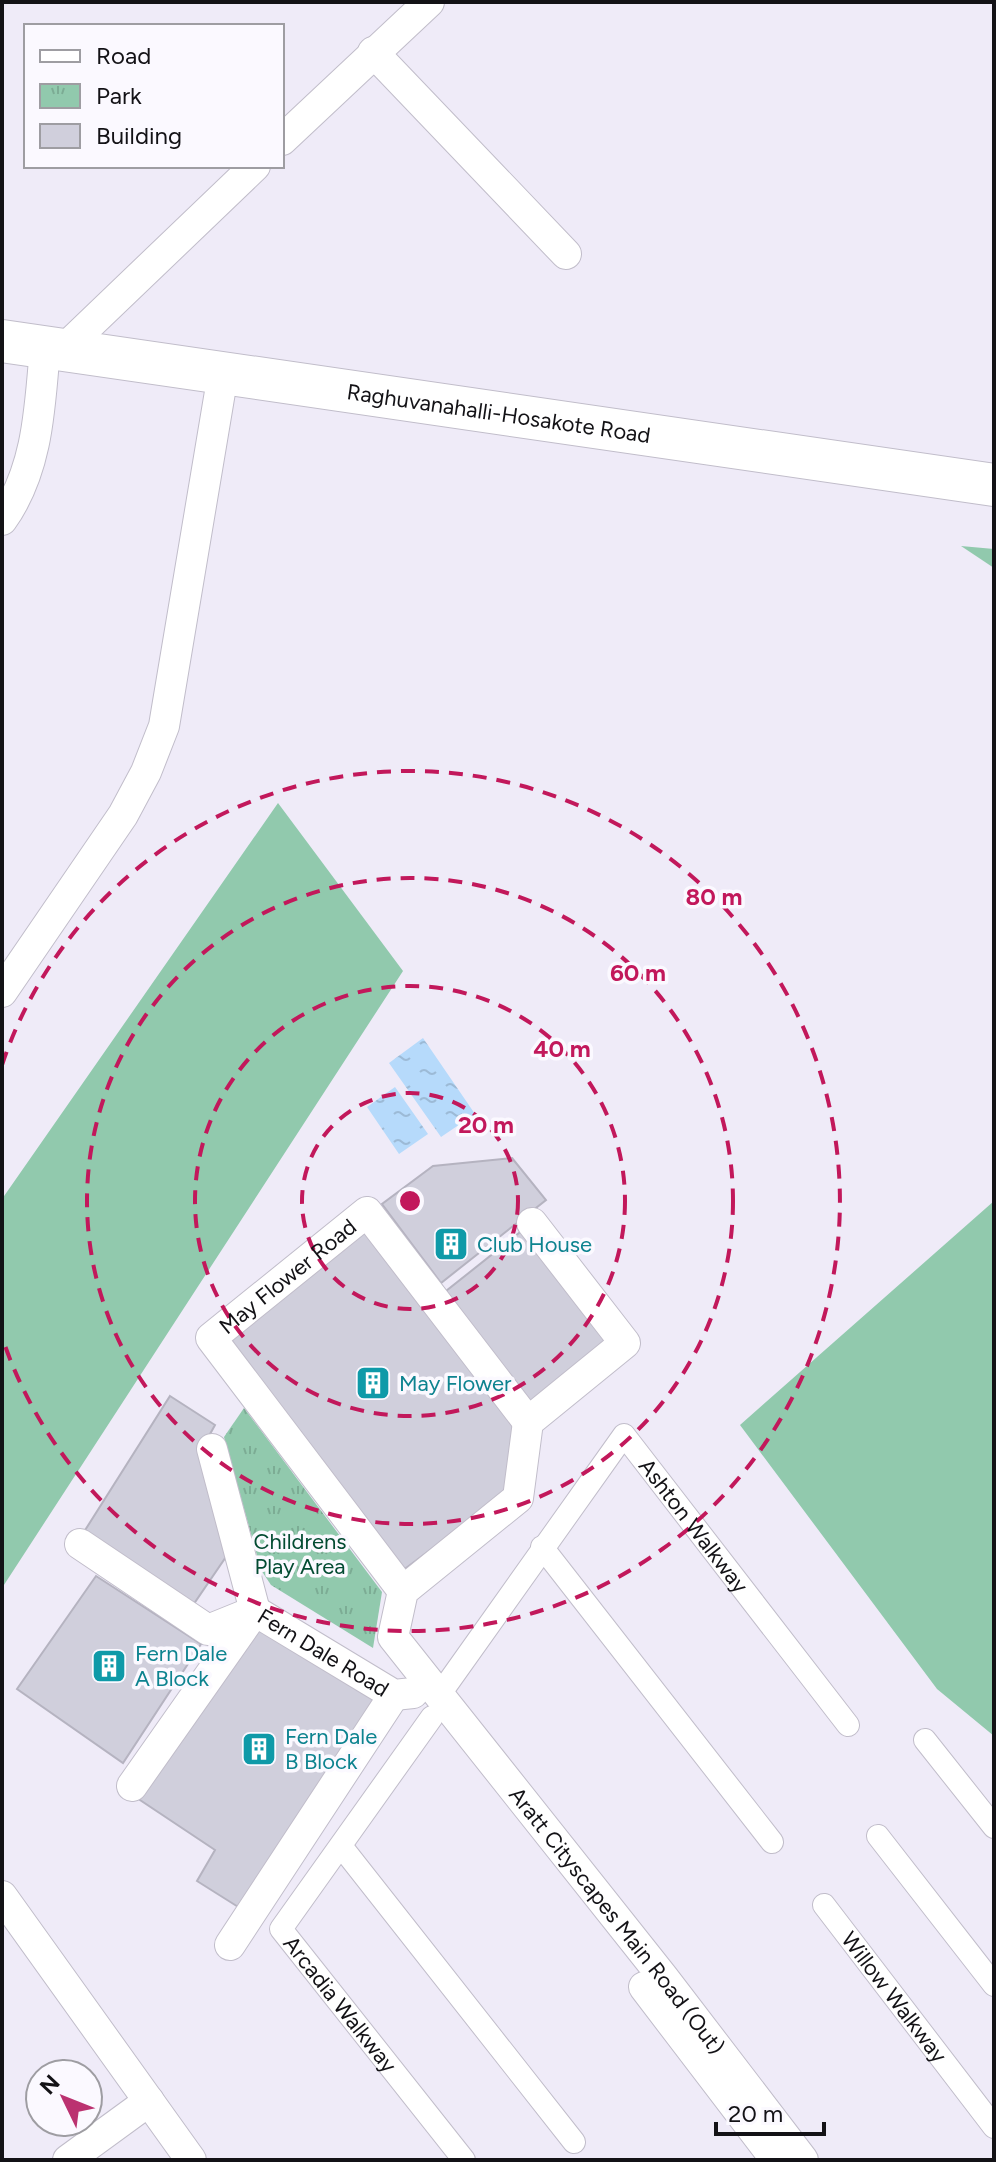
<svg xmlns="http://www.w3.org/2000/svg" width="996" height="2162" viewBox="0 0 996 2162" font-family="Figtree,sans-serif">
	<style>
		.green { fill: #91c9ad }
		.park { fill: url(#park-tufts) }
		.water { fill: url(#water-ripples) }
		.building { fill: #d0cfdc; stroke: #b5b3c0; stroke-width: 2 }
		.lines { fill: none; stroke-linecap: round; stroke-linejoin: round }
		.pedestrian-casing { stroke: #c1bdca; stroke-width: 24 }
		.minor-casing { stroke: #c1bdca; stroke-width: 32 }
		.secondary-casing { stroke: #c1bdca; stroke-width: 44 }
		.pedestrian { stroke: #fff; stroke-width: 22 }
		.minor { stroke: #fff; stroke-width: 30 }
		.secondary { stroke: #fff; stroke-width: 42 }
		.ring { fill: none; stroke: #c2185b; stroke-width: 4; stroke-dasharray: 14 10 }
		.labels { text-anchor: middle; stroke-width: 7; stroke-linejoin: round; paint-order: stroke }
		.street-label { font-size: 22px; fill: #131216; stroke: #fbf9ff }
		.culture-label { font-size: 22px; fill: #0d838f; stroke: #fbf9ff; text-anchor: start }
		.park-label { font-size: 22px; fill: #034b32; stroke: #fbf9ff }
		.centre { fill: #c2185b; stroke: #fbf9ff; stroke-width: 4 }
		.ring-label { font-size: 24px; text-anchor: middle; font-weight: bold; fill: #c2185b; stroke: #fbf9ff; stroke-width: 7; stroke-linejoin: round; paint-order: stroke }
	</style>
	<defs>
		<pattern id="park-tufts" width="24" height="20" patternUnits="userSpaceOnUse" patternTransform="scale(2)"><rect width="24" height="20" fill="#91c9ad"/><path d="M3 7l-1-3M5 7V3M7 7l1-3M15 17l-1-3M17 17v-4M19 17l1-3" fill="none" stroke="#7cac94"/></pattern>
		<pattern id="water-ripples" width="26" height="14" patternUnits="userSpaceOnUse" patternTransform="scale(2)"><rect width="26" height="14" fill="#b6dafb"/><path d="M2 4q2-2 4 0t4 0M15 11q2-2 4 0t4 0" fill="none" stroke="#9cbad6"/></pattern>
	</defs>
	<rect width="100%" height="100%" fill="#efebf8"/>
	<path class="green" d="M961,546l33,3v19z
		M278,803l125,168 -401,617v-389z
		M994,1201v535l-57,-47 -197,-264z"/>
	<path class="park" d="M244,1408l138,184 -9,56 -102,-63 -10,-15 -37,-133z"/>
	<path class="water" d="M423,1038l52,76 -34,23 -52,-74z
		M395,1087l33,47 -29,20 -32,-47z"/>
	<path class="building" d="M512,1158l34,42 -105,83 -59,-79 51,-38z
		M364,1226l154,200 -11,67 -105,78 -173,-231z
		M524,1229l86,111 -83,67 -86,-112z
		M170,1396l45,29 -11,20 28,103 -41,60 -109,-73z
		M96,1576l105,68 -78,119 -106,-74z
		M257,1624l124,77 -138,209 -46,-29 18,-31 -78,-52z"/>
	<g class="lines">
		<g class="pedestrian-casing">
			<g id="pedestrian">
				<path d="M542,1547l230,295"/>
				<path id="s1" d="M440,1694l184,-259 224,290"/>
				<path id="s2" d="M432,1717l-151,212 183,231"/>
				<path d="M925,1740l69,87"/>
				<path d="M878,1836l116,149"/>
				<path d="M341,1846l233,296"/>
				<path id="s3" d="M824,1905l170,222"/>
			</g>
		</g>
		<g class="minor-casing">
			<g id="minor">
				<path d="M373,52l193,202"/>
				<path d="M282,140l147,-138"/>
				<path d="M63,350l192,-184"/>
				<path d="M2,520c36,-50 38,-113 43,-173"/>
				<path d="M2,992l121,-177 23,-43 18,-46 59,-352"/>
				<path id="s4" d="M532,1223l93,120 -97,79 -10,76 -115,93 -10,46 270,340 140,183"/>
				<path d="M212,1449l43,162"/>
				<path d="M80,1544l128,86 47,-19"/>
				<path id="s5" d="M403,1591l-192,-253 156,-126 161,210"/>
				<path id="s6" d="M255,1611l139,84 19,-2"/>
				<path d="M132,1786l123,-175"/>
				<path d="M2,1896l189,264"/>
				<path d="M230,1945l164,-250"/>
				<path d="M644,1987l132,173"/>
				<path d="M68,2160l81,-59"/>
			</g>
		</g>
		<g class="secondary-casing">
			<g id="secondary">
				<path id="s7" d="M2,341l992,144"/>
			</g>
		</g>
		<use href="#pedestrian" class="pedestrian"/>
		<use href="#minor" class="minor"/>
		<use href="#secondary" class="secondary"/>
	</g>
	<g class="ring">
		<circle cx="410" cy="1201" r="108"/>
		<circle cx="410" cy="1201" r="215"/>
		<circle cx="410" cy="1201" r="323"/>
		<path d="M2 1065A430 430 0 1 1 2 1337"/>
	</g>
	<defs>
		<g id="building-square" transform="scale(1.8)"><rect x="-9" y="-9" width="18" height="18" rx="4" fill="#0f9aa8" stroke="#fbf9ff"/><path d="M-4-6H4V6H1V3H-1V6H-4ZM-2.5-4.3h1.7v1.8h-1.7ZM.8-4.3h1.7v1.8H.8ZM-2.5-1h1.7V.8h-1.7ZM.8-1h1.7V.8H.8Z" fill="#fff"/></g>
	</defs>
	<g fill-rule="evenodd">
		<use href="#building-square" x="451" y="1244"/>
		<use href="#building-square" x="373" y="1383"/>
		<use href="#building-square" x="109" y="1666"/>
		<use href="#building-square" x="259" y="1749"/>
	</g>
	<g class="labels">
		<g class="street-label">
			<text dy="8" stroke="none"><textPath href="#s7" startOffset="502">Raghuvanahalli-Hosakote Road</textPath></text>
			<text dy="8" stroke="none"><textPath href="#s5" startOffset="416">May Flower Road</textPath></text>
			<text dy="8" stroke="none"><textPath href="#s1" startOffset="432">Ashton Walkway</textPath></text>
			<text dy="8" stroke="none"><textPath href="#s6" startOffset="80">Fern Dale Road</textPath></text>
			<text dy="8" stroke="none"><textPath href="#s4" startOffset="910">Aratt Cityscapes Main Road (Out)</textPath></text>
			<text dy="8" stroke="none"><textPath href="#s3" startOffset="116">Willow Walkway</textPath></text>
			<text dy="8" stroke="none"><textPath href="#s2" startOffset="356">Arcadia Walkway</textPath></text>
		</g>
		<g class="culture-label">
			<text x="477" y="1252">Club House</text>
			<text x="399" y="1391">May Flower</text>
			<text x="135" y="1661">Fern Dale<tspan x="135" dy="25">A Block</tspan></text>
			<text x="285" y="1744">Fern Dale<tspan x="285" dy="25">B Block</tspan></text>
		</g>
		<g class="park-label">
			<text x="300" y="1549">Childrens<tspan x="300" dy="25">Play Area</tspan></text>
		</g>
	</g>
	<circle cx="410" cy="1201" r="12" class="centre"/>
	<g class="ring-label">
		<text x="714" y="905">80 m</text>
		<text x="638" y="981">60 m</text>
		<text x="562" y="1057">40 m</text>
		<text x="486" y="1133">20 m</text>
	</g>
	<rect width="996" height="2162" fill="none" stroke="#131216" stroke-width="8"/>
	<rect x="24" y="24" width="260" height="144" fill="#fbf9ff" stroke="#9e9da2" stroke-width="2"/>
	<rect x="40" y="50" width="40" height="12" fill="#ffffff" stroke="#9e9da2" stroke-width="2"/>
	<text x="96" y="64" font-size="24" fill="#131216">Road</text>
	<rect x="40" y="84" width="40" height="24" fill="url(#park-tufts)" stroke="#9e9da2" stroke-width="2"/>
	<text x="96" y="104" font-size="24" fill="#131216">Park</text>
	<rect x="40" y="124" width="40" height="24" fill="#d0cfdc" stroke="#9e9da2" stroke-width="2"/>
	<text x="96" y="144" font-size="24" fill="#131216">Building</text>
	<g transform="translate(64 2098) rotate(313)"><circle r="38" fill="#fbf9ff" stroke="#9e9da2" stroke-width="2"/>
	<path d="M0-6L14 30L0 20L-14 30Z" fill="#bb3270"/>
	<text y="-12" font-size="22" font-weight="bold" text-anchor="middle" fill="#131216">N</text>
	</g>
	<path d="M716 2122v12h108v-12" fill="none" stroke="#131216" stroke-width="4"/>
	<text x="728" y="2122" font-size="24" fill="#131216" stroke="#fbf9ff" stroke-width="6" paint-order="stroke">20 m</text>
</svg>
